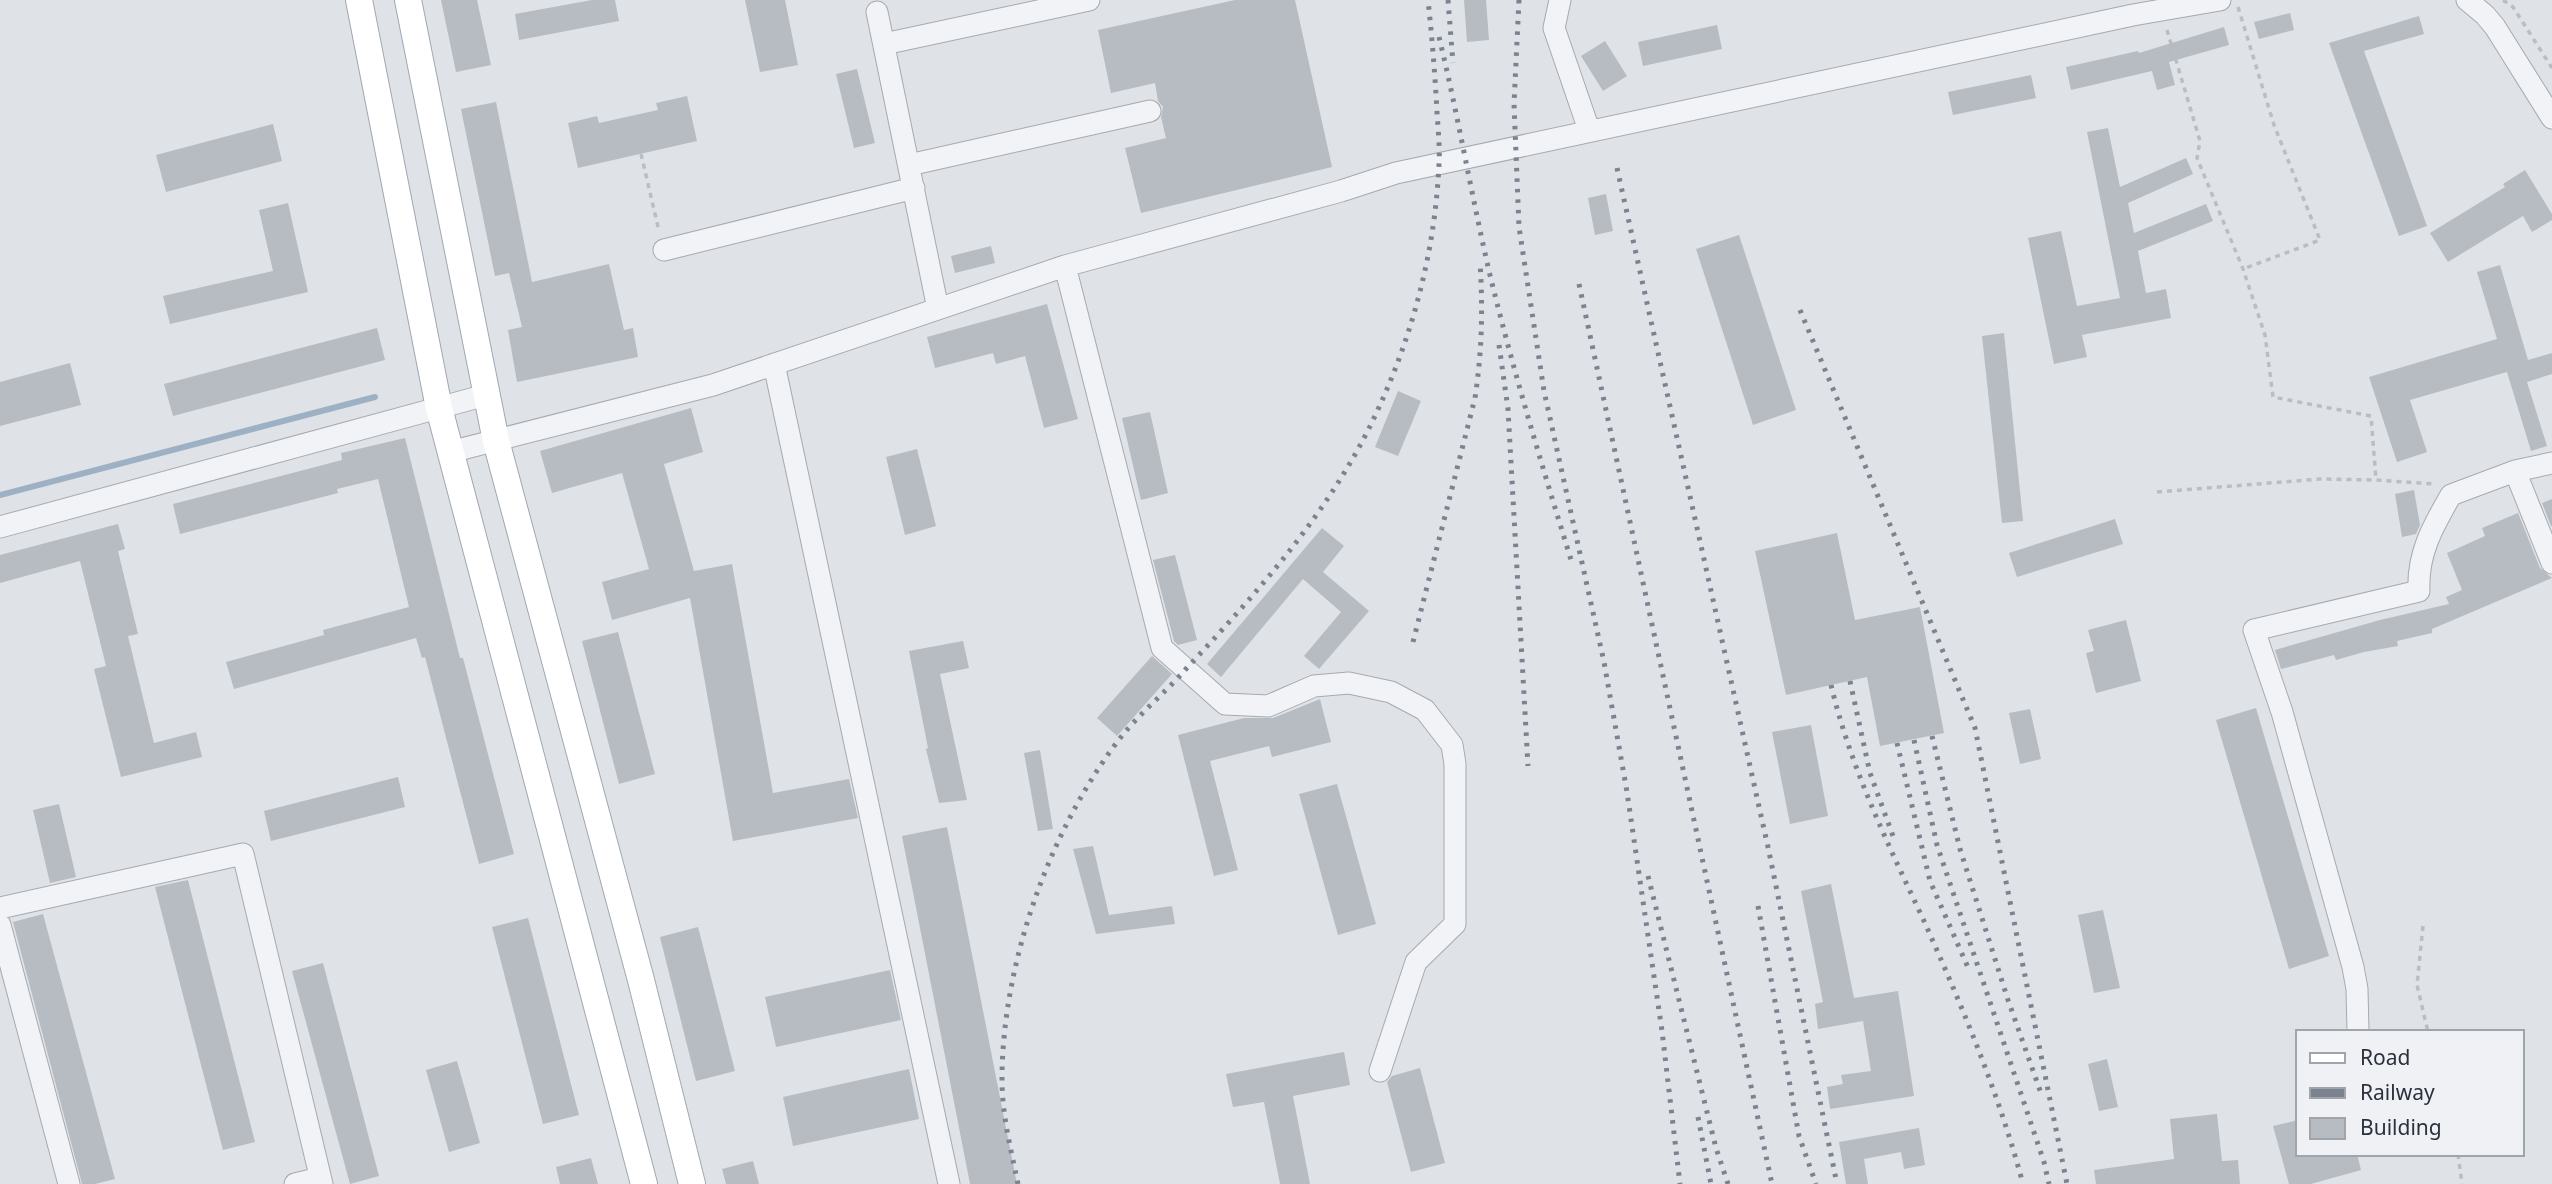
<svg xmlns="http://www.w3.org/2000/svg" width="2552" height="1184" viewBox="0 0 2552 1184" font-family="'Noto Sans',sans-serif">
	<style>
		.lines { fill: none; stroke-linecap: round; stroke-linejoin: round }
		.stream { stroke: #9eb1c4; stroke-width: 6 }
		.building { fill: #b7bcc3 }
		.minor-casing { stroke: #a5aab1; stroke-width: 23 }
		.major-casing { stroke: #a0a7b2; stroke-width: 28 }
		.path { stroke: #babdc2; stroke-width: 3.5; stroke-dasharray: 5 5; stroke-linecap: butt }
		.minor { stroke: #f2f3f6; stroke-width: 21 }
		.major { stroke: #fff; stroke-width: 26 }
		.rail { stroke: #7a838f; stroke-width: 5; stroke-dasharray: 3.5 7; stroke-linecap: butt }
	</style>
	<rect width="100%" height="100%" fill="#dfe3e7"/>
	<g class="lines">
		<path class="stream" d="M0,495l375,-98"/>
	</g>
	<path class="building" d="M441,0h36l14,65 -35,7z
		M592,0h23l4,21 -100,19 -4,-26z
		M745,0h40l13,65 -38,7z
		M1235,0h60l37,167 -191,46 -16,-65 41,-10 -5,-21 2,-10 -5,-6 -3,-18 -44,10 -13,-63z
		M1464,0h22l3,40 -22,2z
		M2290,13l4,17 -35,9 -5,-17z
		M2419,16l5,18 -60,17 63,175 -28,10 -70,-193z
		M1717,25l5,24 -79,17 -5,-24z
		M2224,27l5,18 -60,17 6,23 -18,5 -5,-19 -81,19 -5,-23 72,-16 1,2z
		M1605,41l22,35 -24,15 -22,-35z
		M857,69l18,74 -21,5 -18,-74z
		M2031,75l5,23 -83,17 -5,-23z
		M687,96l10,45 -119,27 -10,-45 29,-7 2,7 59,-13 -2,-7z
		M496,102l36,180 77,-18 15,66 9,-2 5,29 -121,25 -9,-52 14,-3 -13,-54 -14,3 -34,-167z
		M273,124l9,37 -116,31 -10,-37z
		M2108,128l12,59 66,-29 7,16 -65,29 6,30 72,-29 7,17 -75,30 8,42 20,-4 5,29 -89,17 5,22 -33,7 -26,-126 33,-7 16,75 43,-8 -33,-166z
		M2525,170l27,44v6l-20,12 -9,-16 -75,46 -18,-29 75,-46 -2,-3z
		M1606,194l7,37 -18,4 -7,-37z
		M288,203l20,89 -138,32 -7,-28 110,-25 -14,-61z
		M1739,235l57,175 -43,15 -57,-176z
		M991,246l4,17 -40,10 -4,-17z
		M2500,265l28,95 24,-7v21l-25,8 20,64 -16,5 -24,-79 -97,28 17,52 -30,10 -28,-85 128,-38 -20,-67z
		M1047,304l31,115 -34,9 -19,-72 -29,8 -3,-11 -58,15 -8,-31z
		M377,328l8,32 -212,56 -9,-32z
		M2004,333l19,188 -21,2 -20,-187z
		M70,363l11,42 -81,21v-44z
		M1398,391l23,10 -23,55 -23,-9z
		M691,408l12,44 -39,12 30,107 38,-7 41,229 76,-14 9,39 -125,23 -43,-243 -78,22 -10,-38 47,-13 -27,-96 -70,20 -12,-42z
		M1150,412l18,81 -27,7 -19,-82z
		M405,438l55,220h3l51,196 -35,10 -54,-207 -3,1 -6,-20 -182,51 -8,-27 98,-27 -1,-5 86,-23 -31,-128 -41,10 1,4 -158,41 -7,-30 169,-44 -1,-7z
		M917,449l19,77 -31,9 -19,-78z
		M2414,490l6,35 -4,9 -14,3 -7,-43z
		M2552,499v27h-1l-9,-23z
		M2518,513l22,55 12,10 -120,51v4l-35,8 1,5 -34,6 -28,8 -2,-5 -53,14 -6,-19 105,-30 69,-16 -3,-7 16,-7 -15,-37 38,-17 -3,-8z
		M2115,519l8,25 -106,33 -8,-24z
		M118,524l7,25 -7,2 20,83 -10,2 26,107 42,-11 6,25 -81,20 -27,-108 12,-3 -26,-105 -80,22v-28z
		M1322,528l22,18 -21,26 46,39 -50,58 -15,-13 37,-44 -38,-33 -82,98 -14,-13z
		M1837,533l18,87 65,-13 24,126 -64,13 -13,-69 -81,18 -31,-144z
		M1175,555l22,85 -19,5 -4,-4 -21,-81z
		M2126,620l15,61 -45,12 -10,-40 8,-2 -6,-21z
		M618,632l37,142 -36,10 -37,-143z
		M963,641l6,27 -29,6 27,126 -28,3 -13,-54 2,-1 -19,-97z
		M1152,656l20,18 -55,62 -20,-18z
		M1320,699l11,43 -59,15 -3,-11 -59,15 28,109 -24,6 -36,-141 66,-17h29z
		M2256,708l73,248 -40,13 -73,-249z
		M2030,709l11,50 -21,5 -11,-51z
		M1811,725l17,91 -38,8 -18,-92z
		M1040,750l13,79 -15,2 -14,-78z
		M398,777l7,30 -134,34 -7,-30z
		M1337,784l39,140 -38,11 -39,-141z
		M59,804l17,73 -26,6 -17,-73z
		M947,827l70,357h-47l-68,-348z
		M1093,846l16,69 63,-9 3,18 -79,10 -23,-85z
		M188,880l67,262 -32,8 -68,-263z
		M1831,884l23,114 44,-7 16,105 -84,13 -3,-22 16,-3 -2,-9 30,-4 -8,-50 -45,8 -3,-25 8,-2 -22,-111z
		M2103,910l17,78 -26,5 -16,-78z
		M43,914l72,265 -20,5h-13l-69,-262z
		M528,918l51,197 -36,9 -51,-197z
		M698,927l37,144 -39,10 -36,-144z
		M323,963l56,213 -29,8 -58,-213z
		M890,970l11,50 -125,27 -11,-50z
		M1344,1052l6,33 -57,11 17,88h-30l-16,-82 -31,5 -7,-33z
		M2107,1059l11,48 -19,4 -11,-47z
		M457,1061l23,82 -31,9 -23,-82z
		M1420,1068l25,95 -34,9 -24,-90 5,-6z
		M909,1069l10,50 -126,27 -10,-49z
		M2217,1114l5,47 16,-1 2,24h-144l-2,-14 80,-11 -4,-40z
		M2298,1120v34h59l4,16 -50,14h-22l-16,-58z
		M1919,1128l6,37 -21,4 -3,-17 -37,7 4,25h-22l-7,-42z
		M591,1158l7,26h-38l-4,-17z
		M753,1161l6,23h-33l-4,-15z"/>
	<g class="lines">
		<g class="minor-casing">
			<path id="minor" d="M1560,0l-6,28 35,102
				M2467,0l18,15 10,12 57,91
				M877,12l61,297
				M884,44l205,-44
				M909,165l241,-54
				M664,250l250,-62
				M1065,266l97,382 63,56 43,2 46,-20 35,-3 42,9 34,18 27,35 3,19v160l-39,38 -36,109
				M774,364l175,820
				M450,452l263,-67 352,-119 276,-75 55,-18 737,-158 87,-15
				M2515,471l37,92
				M0,527l486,-132
				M0,908l243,-54 79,330
				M0,925l69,259
				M2358,1032l-1,-43 -4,-22 -71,-255 -28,-82 165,-39c-2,-37 14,-65 32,-96l64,-24 37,-8
				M295,1184l25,-6"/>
		</g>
		<g class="major-casing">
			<path id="major" d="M359,0l80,408 205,776
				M408,0l88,441 145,539 51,204"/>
		</g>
		<path class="path" d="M2503,0l10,7 39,61
			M2238,7l36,118 46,115 -77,29
			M2167,30l33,111 -3,17 46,111 22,66 8,62 98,19 5,64
			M641,154l18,77
			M2157,492l163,-13 56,1 58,4
			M2423,926l-6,59 11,47
			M2458,1154l4,30"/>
		<use href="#minor" class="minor"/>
		<use href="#major" class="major"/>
		<path class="rail" d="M1448,0l5,63
			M1519,0l-5,104 5,123 25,164 60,271 23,130 35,239 18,153
			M1439,37c19,78 32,156 50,234 24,99 53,195 83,292
			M1617,168l151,679 69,337
			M1579,284l193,900
			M1800,310l175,418 92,456
			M1499,345l9,64 20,357
			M1413,642l62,-244c7,-46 8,-90 5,-136
			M1850,681l20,92 23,63
			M1831,685c20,84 57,159 93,236 38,85 75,173 99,263
			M1932,736l28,113 48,151 34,96
			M1914,740l23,105 107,317 5,22
			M1897,743l33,138 40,91
			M1648,876l68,272 12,36
			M1758,906l41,230 17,48
			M1698,1117l13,67
			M1018,1184c-7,-34 -16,-69 -16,-104 0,-116 48,-252 119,-343 19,-24 44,-44 64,-67 71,-76 144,-157 189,-252 38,-80 61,-165 65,-254 1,-17 -1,-35 -2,-52 -2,-38 -5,-75 -9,-112"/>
	</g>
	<rect x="2296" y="1030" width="228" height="126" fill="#eff1f5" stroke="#a0a4ab" stroke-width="2"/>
	<rect x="2310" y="1053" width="35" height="10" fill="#ffffff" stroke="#a0a4ab" stroke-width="2"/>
	<text x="2360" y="1065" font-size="21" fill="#2a313d">Road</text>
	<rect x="2310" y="1088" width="35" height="10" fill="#7a838f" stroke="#a0a4ab" stroke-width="2"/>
	<text x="2360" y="1100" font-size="21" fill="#2a313d">Railway</text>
	<rect x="2310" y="1118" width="35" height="21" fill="#b7bcc3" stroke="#a0a4ab" stroke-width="2"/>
	<text x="2360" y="1135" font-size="21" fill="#2a313d">Building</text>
</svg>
